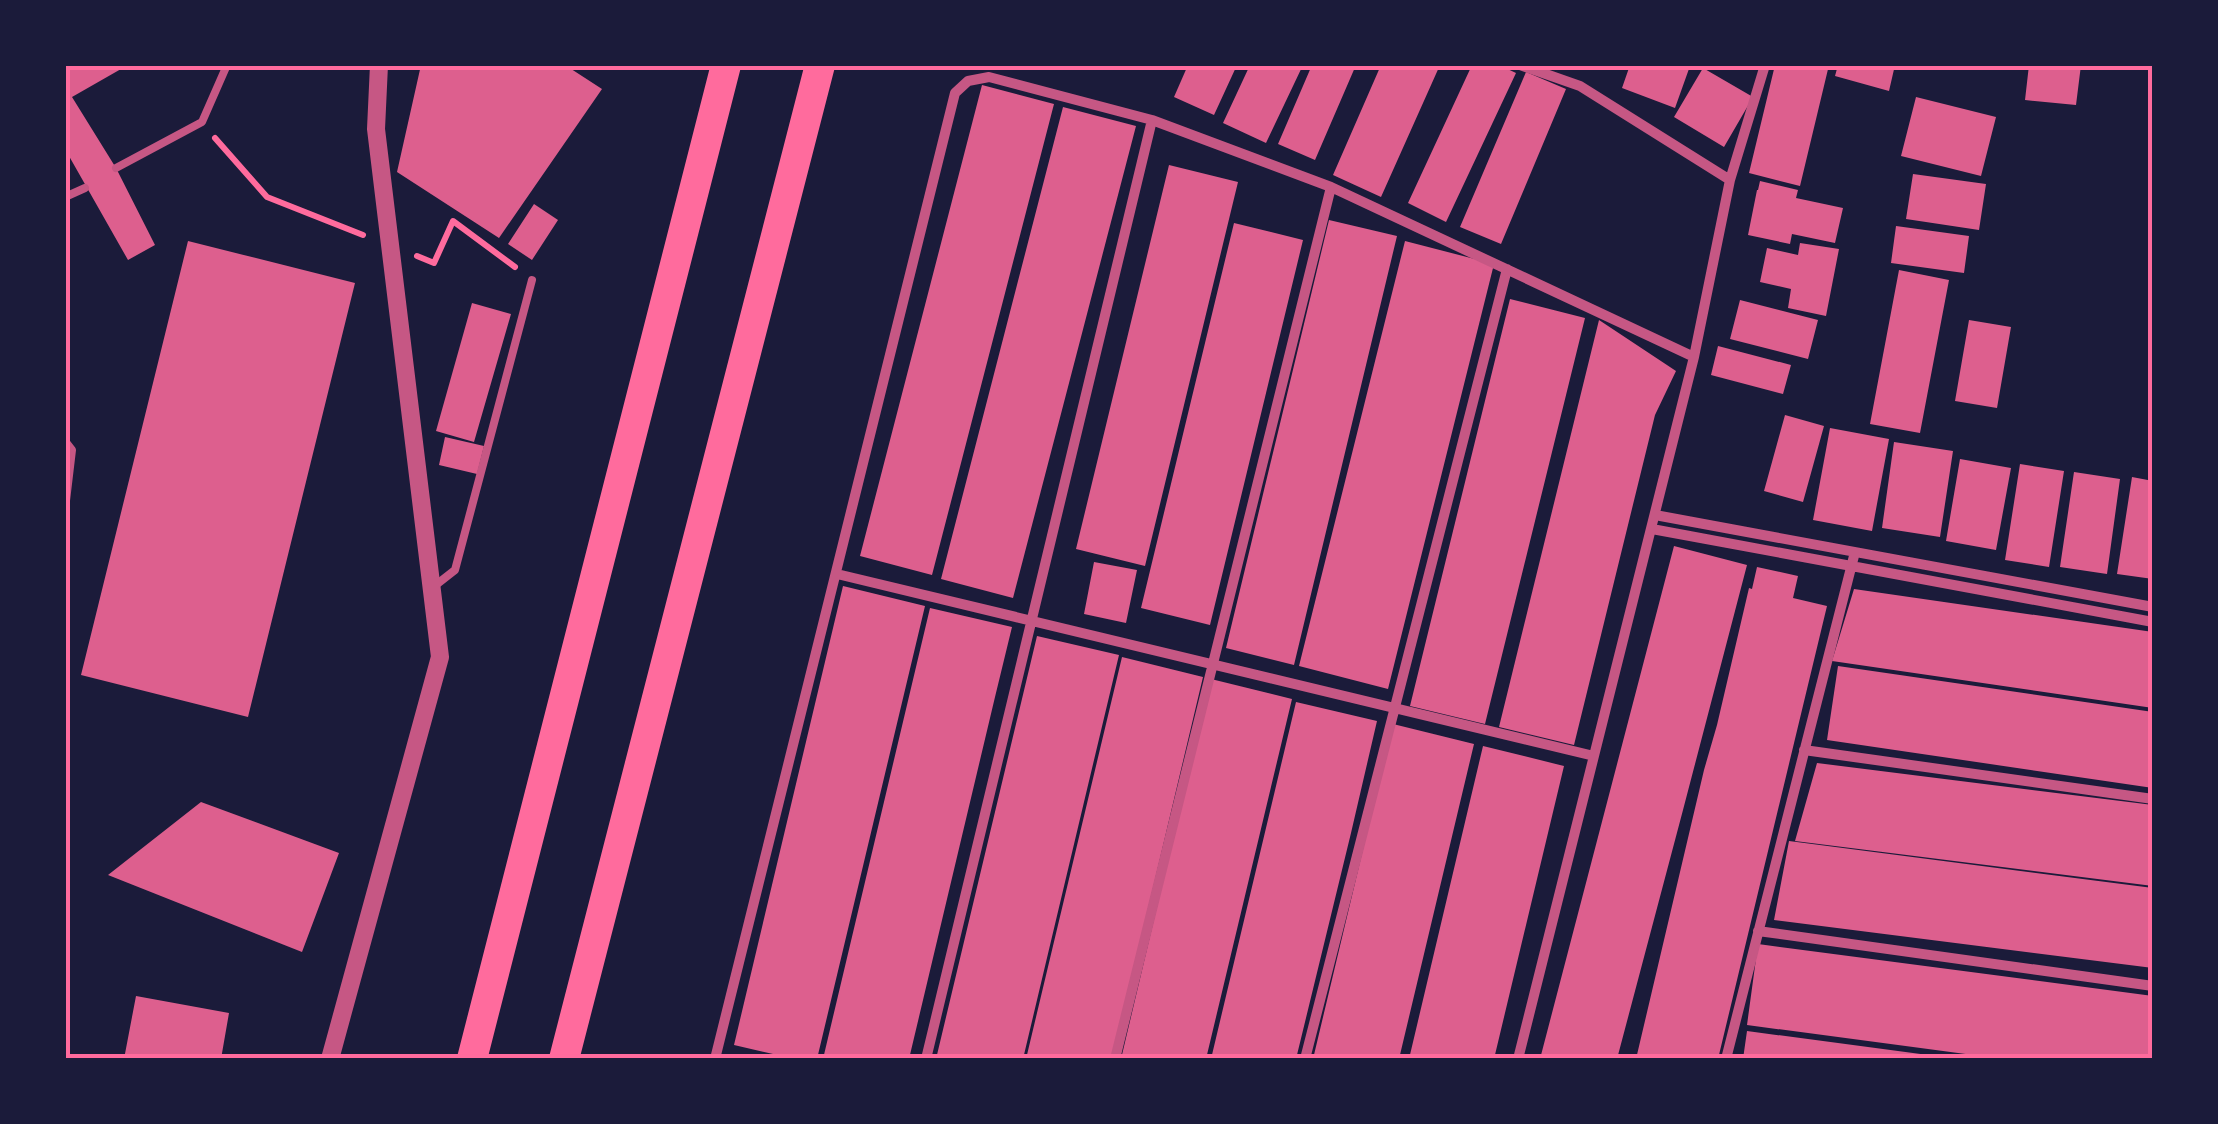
<svg xmlns="http://www.w3.org/2000/svg" width="2218" height="1124" viewBox="0 0 2218 1124" font-family="'Roboto Condensed',sans-serif">
	<style>
		.building { fill: #dd5f8e }
		.lines { fill: none; stroke-linecap: round; stroke-linejoin: round }
		.path { stroke: #ff6b9d; stroke-width: 6 }
		.service { stroke: #c65784; stroke-width: 8 }
		.minor { stroke: #c65784; stroke-width: 10 }
		.tertiary { stroke: #c65784; stroke-width: 18 }
		.motorway { stroke: #ff6b9d; stroke-width: 30 }
		.neatline { fill: none; stroke: #ff6b9d; stroke-width: 4 }
	</style>
	<rect width="100%" height="100%" fill="#1b1b3a"/>
	<path class="building" d="M65,65h63l-56,32 44,71 39,77 -27,15 -63,-111z
		M421,65h144l37,24 -103,149 -102,-66z
		M1188,65h49l-23,50 -40,-18z
		M1250,65h53l-37,78 -43,-20z
		M1312,65h44l-41,95 -37,-16z
		M1381,65h59l-59,132 -48,-22z
		M1472,65h27l17,8 -70,149 -38,-19z
		M1630,65l60,1 -15,42 -53,-20z
		M1775,65h54l-29,121 -51,-13z
		M1838,65h57l-6,26 -54,-15z
		M2029,65h52l-5,40 -51,-5z
		M1703,68l50,29 -29,50 -50,-30z
		M1526,72l40,17 -65,155 -41,-17z
		M982,85l72,19 -122,471 -72,-19z
		M1916,97l80,20 -15,59 -80,-20z
		M1063,107l73,19 -123,472 -72,-19z
		M1169,165l69,17 -93,384 -69,-17z
		M1913,174l73,10 -7,46 -73,-11z
		M1760,181l38,9 -2,8 47,10 -8,35 -43,-9 -2,10 -42,-9 9,-45h1z
		M534,204l24,16 -26,40 -24,-16z
		M1329,220l68,16 -103,429 -68,-17z
		M1234,223l69,17 -93,385 -69,-17z
		M1896,226l73,10 -5,37 -73,-10z
		M188,241l167,42 -107,434 -167,-42z
		M1405,241l89,23 -106,425 -89,-23z
		M1800,243l39,6 -13,67 -38,-8 3,-19 -31,-7 7,-34 31,7z
		M1899,270l50,10 -29,153 -50,-9z
		M1510,299l75,19 -100,406 -75,-18z
		M1740,300l78,20 -10,39 -78,-20z
		M472,303l39,11 -37,128 -38,-11z
		M1599,320l77,51 -21,44 -81,330 -75,-18z
		M1969,320l42,7 -14,81 -42,-7z
		M1718,346l73,19 -8,29 -72,-19z
		M1785,415l39,11 -21,76 -39,-11z
		M1830,428l59,11 -17,92 -59,-11z
		M445,437l39,9 -7,28 -38,-9z
		M1894,442l59,9 -13,86 -58,-9z
		M1960,459l51,9 -15,82 -50,-9z
		M2020,464l44,7 -15,96 -44,-7z
		M2074,472l46,7 -13,95 -47,-7z
		M2132,477l21,4v98l-36,-5z
		M1674,546l73,19 -64,245 -66,249h-77z
		M1094,562l43,8 -11,53 -42,-9z
		M1757,567l41,9 -5,22 34,8 -109,453h-82l68,-289 13,-45 32,-137 3,1z
		M843,586l82,20 -108,453h-22l-61,-14z
		M1854,589l299,43v76l-321,-47z
		M930,608l82,19 -17,70 -86,362h-86z
		M1037,636l82,19 -35,147 -61,257h-87z
		M1122,657l81,20 -47,198 -44,184h-86z
		M1838,666l315,46v76l-326,-48z
		M1211,679l81,20 -86,360h-85z
		M1296,702l81,19 -26,112 -55,226h-85z
		M1393,724l81,20 -75,315h-86z
		M1483,746l81,20 -70,293h-85z
		M1817,763l336,42v81l-358,-45z
		M201,802l138,51 -37,99 -194,-77z
		M1789,841l364,47v80l-379,-48z
		M1758,944l395,52v63h-150l-256,-34z
		M136,996l93,17 -8,46h-97z
		M1747,1031l196,26v2h-200z"/>
	<g class="lines">
		<path class="path" d="M215,138l52,59 96,38
			M417,256l17,7 19,-42 62,46"/>
		<path class="service" d="M116,168l86,-46 25,-57
			M65,197l20,-9
			M65,441l7,9 -7,59
			M432,588l23,-18 77,-290"/>
		<path class="minor" d="M1520,65l60,21 150,94
			M1655,515l498,92
			M1652,529l501,93
			M837,574l757,182
			M1804,750l349,49
			M1758,931l395,55
			M715,1059l240,-966 13,-12 21,-4 163,43 179,67 363,170
			M926,1059l226,-939
			M1115,1059l216,-872
			M1305,1059l202,-790
			M1518,1059l176,-702 36,-177 35,-115
			M1726,1059l129,-507"/>
		<path class="tertiary" d="M330,1059l110,-402 -64,-528 3,-64"/>
		<path class="motorway" d="M472,1059l254,-994
			M564,1059l256,-994"/>
	</g>
	<rect width="2218" height="1124" fill="none" stroke="#1b1b3a" stroke-width="135"/>
	<rect x="68" y="68" width="2082" height="988" class="neatline"/>
</svg>
